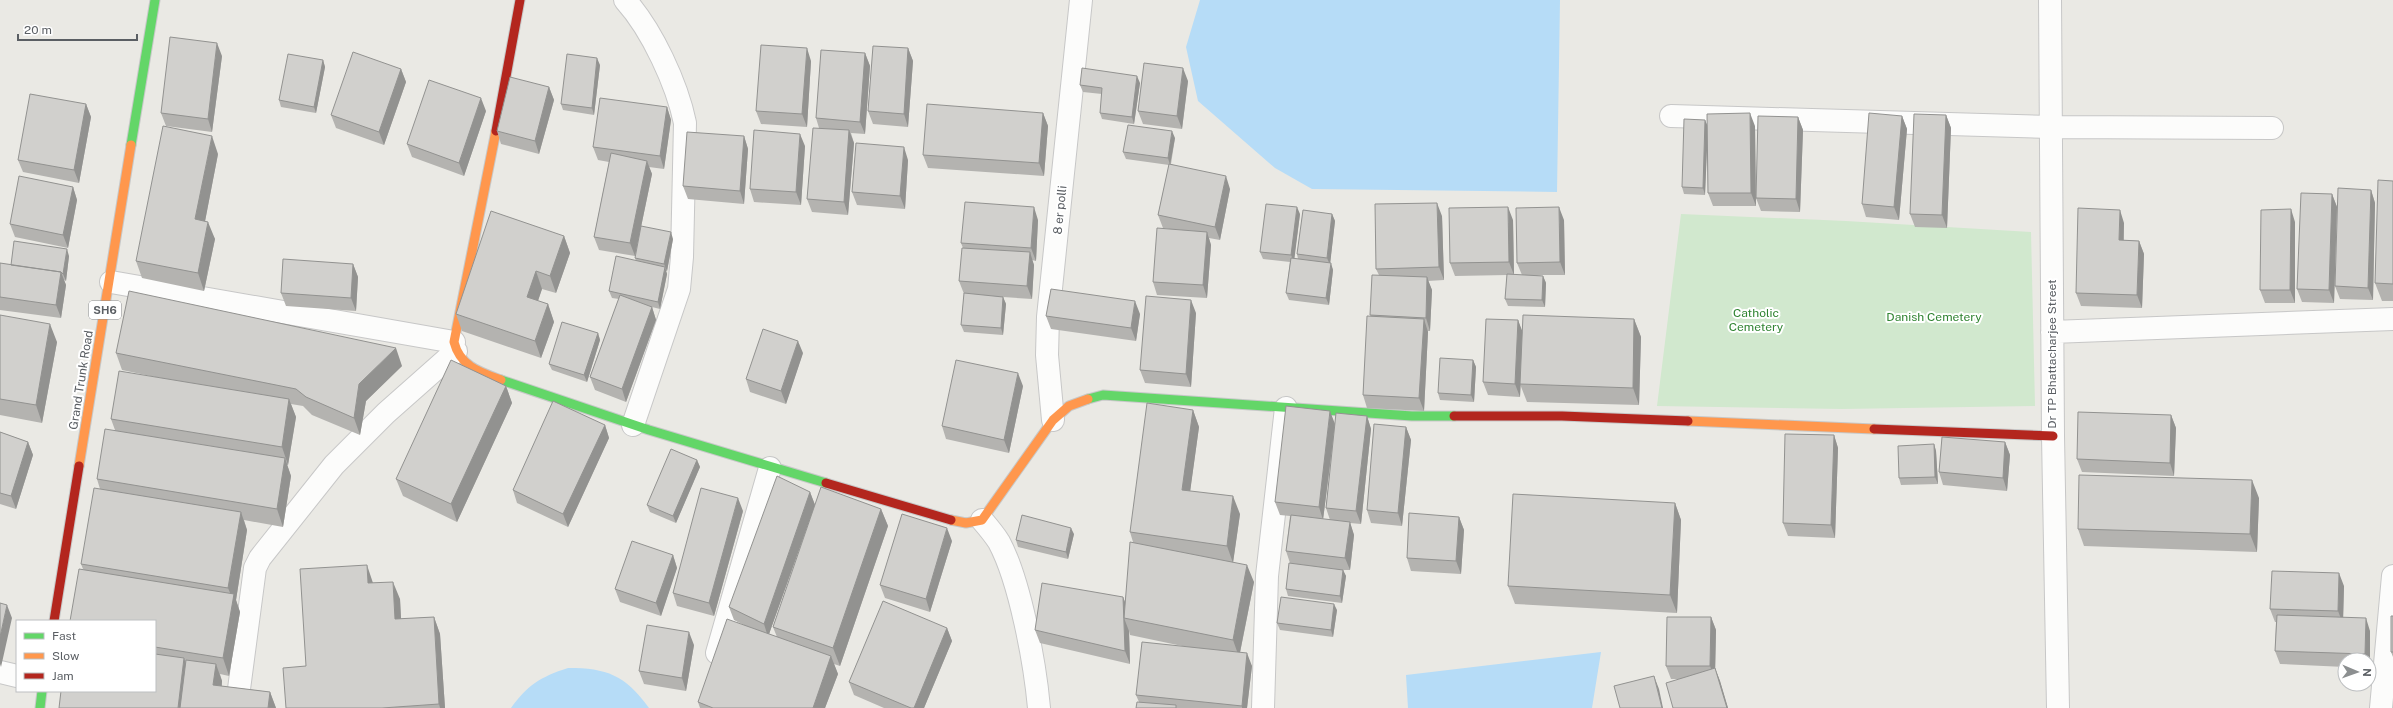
<svg xmlns="http://www.w3.org/2000/svg" width="2393" height="708" viewBox="0 0 2393 708" font-family="'Public Sans',sans-serif">
	<style>
		.green { fill: #d1e8ce }
		.water { fill: #b6dcf7 }
		.lines { fill: none; stroke-linecap: round; stroke-linejoin: round }
		.street-casing { stroke: #c7c7c7; stroke-width: 24 }
		.fast-casing { stroke: #c7c8c8; stroke-width: 11 }
		.slow-casing { stroke: #c7c8c8; stroke-width: 11 }
		.jam-casing { stroke: #c7c8c8; stroke-width: 11 }
		.street { stroke: #fcfcfb; stroke-width: 22 }
		.fast { stroke: #63d668; stroke-width: 9 }
		.slow { stroke: #ff974d; stroke-width: 9 }
		.jam { stroke: #b3261e; stroke-width: 9 }
		.wall { fill: #b4b3b0; fill-rule: evenodd }
		.shaded-wall { fill: #929290 }
		.building { fill: #d1d0cd; stroke: #929290 }
		.labels { text-anchor: middle; stroke-width: 4; stroke-linejoin: round; paint-order: stroke }
		.shield { fill: #fff; stroke: #8c8e92; stroke-width: 1 }
		.shield-label { font-size: 11px; font-weight: bold; fill: #5a5e63 }
		.street-label { font-size: 12px; fill: #5a5e63; stroke: #fff }
		.park-label { font-size: 12px; fill: #308432; stroke: #fff }
	</style>
	<rect width="100%" height="100%" fill="#eae9e4"/>
	<path class="green" d="M1681,214l165,7 185,11 4,174 -193,3 -185,-3z"/>
	<path class="water" d="M1200,0h360l-3,192 -245,-3 -37,-21 -77,-67 -12,-54z
		M1601,652l-9,56h-184l-2,-33z
		M568,668c39,0 57,7 81,40h-138c17,-23 29,-31 57,-40z"/>
	<g class="lines">
		<g class="street-casing">
			<path id="street" d="M625,0c27,30 52,84 60,123l-3,134 -3,32 -46,136
				M2050,0l3,436 5,272
				M1671,116l380,11 221,1
				M111,282l343,60
				M2052,332l341,-13
				M1053,420l-6,-65 1,-38 33,-317
				M982,520c6,7 12,14 17,22 21,39 36,121 40,166
				M717,653l53,-185
				M0,672l17,4
				M239,689l16,-121 5,-10 74,-93 52,-52 70,-62
				M1263,708l4,-132 19,-168
				M2381,708l12,-132"/>
		</g>
		<g class="fast-casing">
			<path id="fast" d="M131,145l24,-145
				M501,380l148,50 177,53
				M1088,399l15,-4 309,21h42
				M40,708l2,-17"/>
		</g>
		<g class="slow-casing">
			<path id="slow" d="M496,131l-42,211c6,24 25,30 47,38
				M1688,421l186,8
				M79,466l52,-321
				M951,520l15,3 16,-3 71,-100 16,-14 19,-7"/>
		</g>
		<g class="jam-casing">
			<path id="jam" d="M496,131l24,-131
				M1454,416h108l126,5
				M1874,429l179,7
				M826,483l125,37
				M54,621l25,-155"/>
		</g>
		<use href="#street" class="street"/>
		<use href="#fast" class="fast"/>
		<use href="#slow" class="slow"/>
		<use href="#jam" class="jam"/>
	</g>
	<path class="wall" d="M908,48l5,13 -5,66 -35,-3 -5,-13z
		M865,53l5,13 -5,68 -14,-1 3,10 -6,72 -36,-3 -5,-13 12,-71 -3,-10z
		M222,56l-10,76 -46,-6 -5,-13z
		M323,60l2,7 -9,46 -35,-6 -2,-7z
		M811,61l-4,66 -46,-3 -5,-13z
		M600,65l-6,50 -31,-5 -2,-6z
		M401,69l5,13 -22,63 -48,-17 -5,-13z
		M1188,81l-6,48 -39,-5 -5,-13z
		M1140,83l-6,41 -32,-5 -2,-6 2,-19 -19,-2 -3,-7z
		M549,87l5,13 -15,54 -38,-10 -4,-13z
		M86,104l5,13 -12,66 -56,-11 -5,-12z
		M667,107l4,13 -7,49 -15,-2 3,7 -17,82 -36,-6 -5,-13 15,-75 -11,-2 -5,-13z
		M486,111l-22,65 -52,-19 -5,-13z
		M1043,113l5,13 -4,50 -116,-8 -5,-13z
		M1946,115l5,13 -4,100 -32,-1 -5,-13z
		M1902,116l5,13 -8,91 -33,-3 -4,-13z
		M1798,117l5,13 -3,82 -39,-1 -5,-13z
		M1705,120l2,5 48,1 1,80h-43l-5,-13 -1,-54 -2,56 -21,-1 -2,-7z
		M744,136l4,13 -4,55 -56,-5 -5,-13z
		M1175,138l-4,26 59,25 -10,51 -11,-2 2,7 -4,53 -50,-3 -4,-13 16,-53 -6,-1 -5,-13 11,-50 -43,-6 -3,-7z
		M805,146l-4,59 -47,-3 -4,-13z
		M218,154l-13,67 10,18 -11,52 -62,-13 -6,-17z
		M908,160l-3,49 -48,-4 -5,-13z
		M2393,181v120h-11l-7,-18z
		M73,187l4,13 -9,48 -53,-11 -5,-13z
		M2371,190l4,13 -2,97 -33,-1 -5,-13z
		M2332,194l5,13 -3,96 -32,-1 -5,-13z
		M1300,214l-6,44 4,1 -1,-5 35,-40 3,7 -5,42 3,7 -4,35 -40,-5 -3,-7 4,-31 -27,-3 -3,-7z
		M1442,216l2,64 -16,1 4,9 -2,41h-2v1l-4,79 -57,-3 -4,-13 8,-79 -1,-1 9,-40 -3,-6z
		M1038,220l-2,41 -4,-1 2,5 -2,34 -29,-2 3,7 -3,31 -39,-3 -3,-7 3,-31 -5,-13 4,-33 -2,-5z
		M1513,220l1,54 8,1 -5,-12 47,-43 1,55h-28l6,1 3,7 -1,24 -37,-1 -3,-7 2,-24 -52,1 -5,-13z
		M2295,222v81h-30l-5,-13z
		M2124,223v17l15,1 5,13 -2,54 -61,-2 -5,-13z
		M564,236l6,17 -14,40 -14,-4 -4,12 10,3 6,18 -13,36 -79,-27 -6,-17z
		M673,239l-6,32h-1l1,3 -7,35 -8,-2 4,13 -30,82 -31,-12 -5,-13 29,-78 -7,-1 -3,-7 27,-30 -1,-3z
		M69,256l-3,25 -2,-1 2,5 -5,33 -61,-8v-47l11,2z
		M353,264l5,13 -2,34 -70,-5 -5,-13z
		M1196,313l-5,74 -46,-4 -5,-13z
		M1140,314l-4,27 -85,-12 -5,-13z
		M0,315l57,27 -15,81 -42,-8z
		M1634,319l7,18 -2,68 -112,-3 -7,-18 1,-10 -1,23 -32,-2 -5,-13 35,-62 4,12z
		M598,333l2,7 -13,42 -35,-12 -3,-6z
		M116,353l286,13 -36,35 -6,34 -48,-20 -9,-9 -12,-2 5,13 -8,48h-1l4,11 -8,51 -39,-7 3,10 -11,70 4,12 -11,64 -9,-2 2,7v5l48,6 6,16h-217l96,-17v-70l-72,-52 -2,-5 19,-75 -3,-10 18,-49 -4,-11 49,-41 -38,-8z
		M803,353l-17,51 -36,-12 -4,-13z
		M1473,360l3,7 -2,35 -34,-2 -2,-7z
		M506,386l6,17 -55,119 -54,-26 -7,-17z
		M1023,386l-14,67 -63,-14 -4,-13z
		M1193,410l6,17 -9,64 50,23 -7,48 21,20 -14,71 12,13 -5,42h-111l3,-6 -3,-7 51,-48 -57,-12 -1,-4 1,33 -90,-21 -5,-13 88,-33 2,5 8,-60 -3,-10z
		M2171,415l5,13 -2,48 -92,-4 -5,-13z
		M1367,416l4,13 -10,95 -11,-1 4,12 -4,35h-7l3,6 -4,27 -54,-7 -2,-7 4,-26 -4,-12 4,-35 -10,-1 -5,-13 60,-78zM1335,429l-9,79 4,12 -7,-1z
		M605,425l4,13 -41,89 -51,-24 -4,-13z
		M1406,427l5,13 -9,86 -31,-3 -4,-13z
		M0,432l28,10 5,13 -17,54 -16,-5z
		M1834,435l4,13 -3,90 -47,-2 -5,-13z
		M2005,442l5,13 -3,36 -64,-6 -4,-13z
		M1934,444l2,7 2,33 -37,1 -2,-7z
		M697,460l3,7 -24,56 -26,-11 -3,-7z
		M810,492l5,13 -46,129 8,3 -4,-10 108,-118 7,17 -48,140 -6,-2 4,10 -13,34h-125l-2,-6 46,-77 -10,-5 -5,-13z
		M2259,498l-2,54 -173,-6 -6,-17z
		M1675,503l6,17 -4,93 -162,-9 -7,-18z
		M743,511l-29,105 -37,-10 -4,-13z
		M1459,517l5,13 -3,44 -50,-3 -4,-13z
		M1074,534l-6,25 -50,-12 -2,-7z
		M952,541l-22,71 -45,-14 -5,-13z
		M673,555l4,13 -16,48 -41,-14 -5,-13z
		M373,583l27,16 1,20 33,-2 6,17 5,74h-159l20,-42z
		M2344,586l-1,31 27,14v36h-1v-7h-24v7l-65,-3 -5,-13 1,-29h-1l-5,-13z
		M1337,610l-4,27 -53,-7 -3,-7z
		M2393,616v41l-2,-5z
		M1711,617l5,13 -1,38 5,13 8,27h-55l7,-29h-9l-5,-13z
		M947,628l5,13 -28,67h-40l-30,-13 -5,-13z
		M694,645l-8,46 -42,-7 -5,-13z"/>
	<path class="shaded-wall" d="M217,43l5,13 -10,76 -4,-13z
		M807,48l4,13 -4,66 -5,-13z
		M908,48l5,13 -5,66 -4,-13z
		M865,53l5,13 -5,68 -5,-12z
		M597,58l3,7 -6,50 -2,-7z
		M323,60l2,7 -9,46 -2,-6z
		M1183,68l5,13 -6,48 -5,-13z
		M401,69l5,13 -22,63 -5,-13z
		M1137,76l3,7 -6,41 -2,-7z
		M549,87l5,13 -15,54 -4,-13z
		M481,98l5,13 -22,65 -5,-13z
		M86,104l5,13 -12,66 -5,-13z
		M667,107l4,13 -7,49 -4,-13z
		M1043,113l5,13 -4,50 -5,-13z
		M1750,113l5,13 1,80 -5,-13z
		M1946,115l5,13 -4,100 -5,-13z
		M1902,116l5,13 -8,91 -5,-13z
		M1798,117l5,13 -3,82 -4,-13z
		M1705,120l3,7 -3,68 -2,-7z
		M849,130l5,13 -6,72 -4,-13z
		M1172,131l3,7 -5,27 -2,-7z
		M800,134l5,12 -4,59 -5,-13z
		M212,136l6,18 -16,83 -7,-18z
		M744,136l4,13 -4,55 -4,-13z
		M904,147l4,13 -3,49 -5,-13z
		M647,161l5,13 -17,82 -5,-13z
		M1226,176l4,13 -10,51 -5,-13z
		M73,187l4,13 -9,48 -5,-13z
		M2371,190l4,13 -2,97 -5,-12z
		M2332,194l5,13 -3,96 -5,-13z
		M1437,203l5,13 2,64 -5,-13z
		M1034,207l4,13 -2,41 -5,-13z
		M1297,207l3,7 -6,48 -3,-7z
		M1508,207l5,13 1,55 -5,-13z
		M1559,207l5,13 1,55 -5,-13z
		M2291,209l4,13v81l-5,-13z
		M2120,210l4,13 -1,30 -4,-13z
		M1332,214l3,7 -5,44 -3,-7z
		M208,222l7,17 -11,52 -6,-18z
		M671,232l2,7 -6,32 -3,-7z
		M1207,232l4,13 -4,53 -4,-13z
		M564,236l6,17 -14,40 -6,-17z
		M2139,241l5,13 -2,54 -5,-13z
		M67,249l2,7 -3,25 -3,-7z
		M1030,252l4,13 -2,34 -5,-13z
		M1331,263l2,7 -4,35 -3,-7z
		M353,264l5,13 -2,34 -5,-13z
		M665,267l2,7 -7,35 -2,-7z
		M536,271l6,18 -9,26 -6,-18z
		M61,272l5,13 -5,33 -5,-13z
		M1543,276l3,7 -1,24 -3,-7z
		M1427,277l5,13 -2,41 -4,-13z
		M1003,297l3,7 -3,31 -2,-7z
		M1191,300l5,13 -5,74 -5,-13z
		M1135,301l5,13 -4,27 -5,-13z
		M548,304l6,18 -13,36 -6,-17z
		M652,307l4,13 -30,82 -4,-13z
		M1424,319l4,13 -4,79 -5,-13z
		M1634,319l7,18 -2,68 -6,-17z
		M1518,320l5,13 -3,64 -5,-13z
		M50,324l7,18 -15,81 -6,-18z
		M598,333l2,7 -13,42 -3,-7z
		M798,341l5,12 -17,51 -5,-13z
		M396,348l6,18 -36,35 -6,34 -6,-17 5,-34z
		M1473,360l3,7 -2,35 -3,-7z
		M1018,373l5,13 -14,67 -5,-13z
		M506,386l6,17 -55,119 -6,-18z
		M289,399l7,18 -8,48 -6,-18z
		M1193,410l6,17 -11,80 -6,-17z
		M1330,411l5,13 -12,96 -4,-13z
		M2171,415l5,13 -2,48 -4,-13z
		M1367,416l4,13 -10,95 -5,-13z
		M605,425l4,13 -41,89 -5,-13z
		M1406,427l5,13 -9,86 -4,-13z
		M1834,435l4,13 -3,90 -4,-13z
		M28,442l5,13 -17,54 -5,-13z
		M2005,442l5,13 -3,36 -4,-13z
		M1934,444l2,7 2,33 -3,-7z
		M285,458l6,18 -8,51 -6,-18z
		M697,460l3,7 -24,56 -3,-7z
		M2252,480l7,18 -2,54 -7,-18z
		M810,492l5,13 -47,132 -4,-13z
		M1233,496l7,18 -7,49 -6,-17z
		M738,498l5,13 -29,105 -5,-13z
		M1675,503l6,17 -4,93 -7,-18z
		M881,509l7,17 -48,140 -7,-18z
		M241,512l6,18 -11,70 4,12 -11,64 -6,-18 10,-58 -5,-12z
		M1459,517l5,13 -3,44 -5,-13z
		M1350,522l4,13 -4,35 -5,-12z
		M947,528l5,13 -22,71 -4,-13z
		M1071,528l3,6 -6,25 -2,-7z
		M673,555l4,13 -16,48 -5,-13z
		M367,565l6,18h-5z
		M1247,565l7,17 -15,75 -6,-17z
		M1343,570l3,6 -4,27 -2,-7z
		M2339,573l5,13 -1,38 -5,-13z
		M393,582l7,17 2,38 -7,-18z
		M1123,597l5,13 -4,8z
		M1334,604l3,6 -4,27 -2,-7z
		M7,605l5,13 -11,49 -1,-3v-27z
		M434,617l6,17 5,74h-5l-1,-4z
		M1711,617l5,13 -1,49 -5,-13z
		M1124,618l5,13 1,33 -5,-13z
		M2366,618l4,13v36l-1,-2v-5h-2l-2,-6z
		M947,628l5,13 -28,67h-10z
		M689,632l5,13 -8,46 -4,-13z
		M1247,653l5,13 -5,42h-5v-2z
		M831,656l7,18 -13,34h-12z
		M184,658l6,18 -4,32h-8z
		M216,664l6,17 -2,22 -7,-18z
		M1715,668l5,13 8,27h-1z
		M1654,676l5,13 4,19h-1z
		M270,692l6,16h-8z"/>
	<path class="building" d="M170,37l47,6 -9,76 -47,-6z
		M761,45l46,3 -5,66 -46,-3z
		M873,46l35,2 -4,66 -36,-3z
		M821,50l44,3 -5,69 -44,-4z
		M353,52l48,17 -22,63 -48,-17z
		M288,54l35,6 -9,47 -35,-7z
		M567,54l30,4 -5,50 -31,-4z
		M1144,63l39,5 -6,48 -39,-5z
		M1082,68l55,8 -5,41 -32,-4 2,-25 -22,-3z
		M510,77l39,10 -14,54 -38,-10z
		M429,80l52,18 -22,65 -52,-19z
		M30,94l56,10 -12,66 -56,-10z
		M600,98l67,9 -7,49 -67,-9z
		M927,104l116,9 -4,50 -116,-8z
		M1750,113l1,80h-43l-1,-79z
		M1869,113l33,3 -8,91 -32,-3z
		M1914,114l32,1 -4,100 -32,-1z
		M1758,116l40,1 -2,82 -40,-1z
		M1684,119l21,1 -2,68 -21,-1z
		M1128,125l44,6 -4,27 -45,-6z
		M163,126l49,10 -17,83 13,3 -10,51 -62,-12z
		M813,128l36,2 -5,72 -37,-3z
		M754,130l46,4 -4,58 -46,-3z
		M687,132l57,4 -4,55 -57,-5z
		M856,143l48,4 -4,49 -48,-4z
		M611,153l36,8 -17,82 -36,-6z
		M1169,164l57,12 -11,51 -57,-12z
		M19,176l54,11 -10,48 -53,-11z
		M2378,180l15,1v103l-18,-1z
		M2338,188l33,2 -3,98 -33,-2z
		M2301,193l31,1 -3,96 -32,-1z
		M965,202l69,5 -3,41 -70,-5z
		M1437,203l2,64 -63,2 -1,-65z
		M1266,204l31,3 -6,48 -31,-3z
		M1508,207l1,55 -59,1 -1,-55z
		M1559,207l1,55 -43,1 -1,-55z
		M2078,208l42,2 -1,30 20,1 -2,54 -61,-2z
		M2291,209l-1,81h-30l1,-80z
		M1303,210l29,4 -5,44 -30,-4z
		M491,211l73,25 -14,40 -14,-5 -9,26 21,7 -13,37 -79,-27z
		M641,226l30,6 -7,32 -29,-6z
		M1157,228l50,4 -4,53 -50,-3z
		M14,241l53,8 -4,25 -2,-2 -50,-7z
		M962,248l68,4 -3,34 -68,-5z
		M616,256l49,11 -7,35 -49,-11z
		M1291,258l40,5 -5,35 -40,-5z
		M283,259l70,5 -2,34 -70,-5z
		M0,263l61,9 -5,33 -56,-8z
		M1507,274l36,2 -1,24 -37,-1z
		M1372,275l55,2 -1,41 -56,-3z
		M1051,289l84,12 -4,27 -85,-12z
		M129,291l267,57 -37,36 -5,34 -48,-21 -10,-8 -180,-36z
		M964,293l39,4 -2,31 -40,-3z
		M620,295l32,12 -30,82 -32,-12z
		M1146,296l45,4 -5,74 -46,-4z
		M0,315l50,9 -14,81 -36,-6z
		M1523,315l111,4 -1,69 -113,-4z
		M1367,316l57,3 -5,79 -56,-3z
		M1486,319l32,1 -3,64 -32,-2z
		M562,322l36,11 -14,42 -35,-11z
		M763,329l35,12 -17,50 -35,-12z
		M1440,358l33,2 -2,35 -33,-2z
		M451,360l55,26 -55,118 -55,-25z
		M956,360l62,13 -14,67 -62,-14z
		M119,371l170,28 -7,48 -171,-28z
		M553,401l52,24 -42,89 -50,-24z
		M1147,403l46,7 -11,80 51,6 -6,50 -97,-14z
		M1286,406l44,5 -11,96 -44,-5z
		M2078,412l93,3 -1,48 -93,-4z
		M1336,413l31,3 -11,95 -30,-3z
		M1374,424l32,3 -8,86 -31,-3z
		M105,429l180,29 -8,51 -180,-30z
		M0,432l28,10 -17,54 -11,-3z
		M1785,434l49,1 -3,90 -48,-2z
		M1942,437l63,5 -2,36 -64,-6z
		M1934,444l1,33 -36,1 -1,-32z
		M671,449l26,11 -24,56 -26,-11z
		M2079,475l173,5 -2,54 -172,-5z
		M777,476l33,16 -46,132 -35,-17z
		M821,487l60,22 -48,139 -60,-21z
		M94,488l147,24 -13,76 -147,-24z
		M701,488l37,10 -29,105 -36,-10z
		M1513,494l162,9 -5,92 -162,-9z
		M1409,513l50,4 -3,44 -49,-3z
		M902,514l45,14 -21,71 -46,-14z
		M1022,515l49,13 -5,24 -50,-12z
		M1291,515l59,7 -5,36 -59,-7z
		M632,541l41,14 -17,48 -41,-14z
		M1130,542l117,23 -14,75 -109,-22z
		M1289,563l54,7 -3,26 -54,-7z
		M367,565l1,18 25,-1 2,37 39,-2 5,87 -57,4h-96l-3,-40 23,-2 -6,-97z
		M79,569l155,25 -11,64 -68,-11v-26h-85z
		M2272,571l67,2 -1,38 -68,-2z
		M1042,583l81,14 2,54 -90,-21z
		M1281,597l53,7 -3,26 -54,-7z
		M883,601l64,27 -33,80h-3l-62,-26z
		M0,603l7,2 -7,32z
		M2277,615l89,3 -1,36 -90,-3z
		M2391,616h2v36h-2z
		M1667,617h44l-1,49h-44z
		M727,619l104,37 -18,52h-100l-15,-6z
		M647,625l42,7 -7,46 -43,-7z
		M1142,642l105,11 -5,53 -106,-11z
		M155,654l29,4 -6,50h-119l2,-17h94z
		M186,660l30,4 -3,21 57,7 -2,16h-88z
		M1715,668l12,40h-54l-7,-25z
		M1654,676l8,32h-42l-6,-22z
		M1137,702l39,3v3h-40z"/>
	<g class="labels">
		<rect class="shield" x="89" y="301" width="32" height="18" rx="3"/>
		<g class="shield-label">
			<text x="105" y="314">SH6</text>
		</g>
		<g class="street-label">
			<text transform="translate(1060 210) rotate(-84)" y="4">8 er polli</text>
			<text transform="translate(2052 354) rotate(-90)" y="4">Dr TP Bhattacharjee Street</text>
			<text transform="translate(81 380) rotate(-81)" y="4">Grand Trunk Road</text>
		</g>
		<g class="park-label">
			<text x="1756" y="317">Catholic<tspan x="1756" dy="14">Cemetery</tspan></text>
			<text x="1934" y="321">Danish Cemetery</text>
		</g>
	</g>
	<rect x="16" y="620" width="140" height="72" fill="#ffffff" stroke="#bdbfc1"/>
	<rect x="24" y="633" width="20" height="6" fill="#63d668" stroke="#bdbfc1"/>
	<text x="52" y="640" font-size="12" fill="#5a5e63">Fast</text>
	<rect x="24" y="653" width="20" height="6" fill="#ff974d" stroke="#bdbfc1"/>
	<text x="52" y="660" font-size="12" fill="#5a5e63">Slow</text>
	<rect x="24" y="673" width="20" height="6" fill="#b3261e" stroke="#bdbfc1"/>
	<text x="52" y="680" font-size="12" fill="#5a5e63">Jam</text>
	<g transform="translate(2357 672) rotate(92)"><circle r="19" fill="#ffffff" stroke="#bdbfc1"/>
	<path d="M0-3L7 15L0 10L-7 15Z" fill="#8c8f90"/>
	<text y="-6" font-size="11" font-weight="bold" text-anchor="middle" fill="#5a5e63">N</text>
	</g>
	<path d="M18 34v6h119v-6" fill="none" stroke="#5a5e63" stroke-width="2"/>
	<text x="24" y="34" font-size="12" fill="#5a5e63" stroke="#ffffff" stroke-width="3" paint-order="stroke">20 m</text>
</svg>
